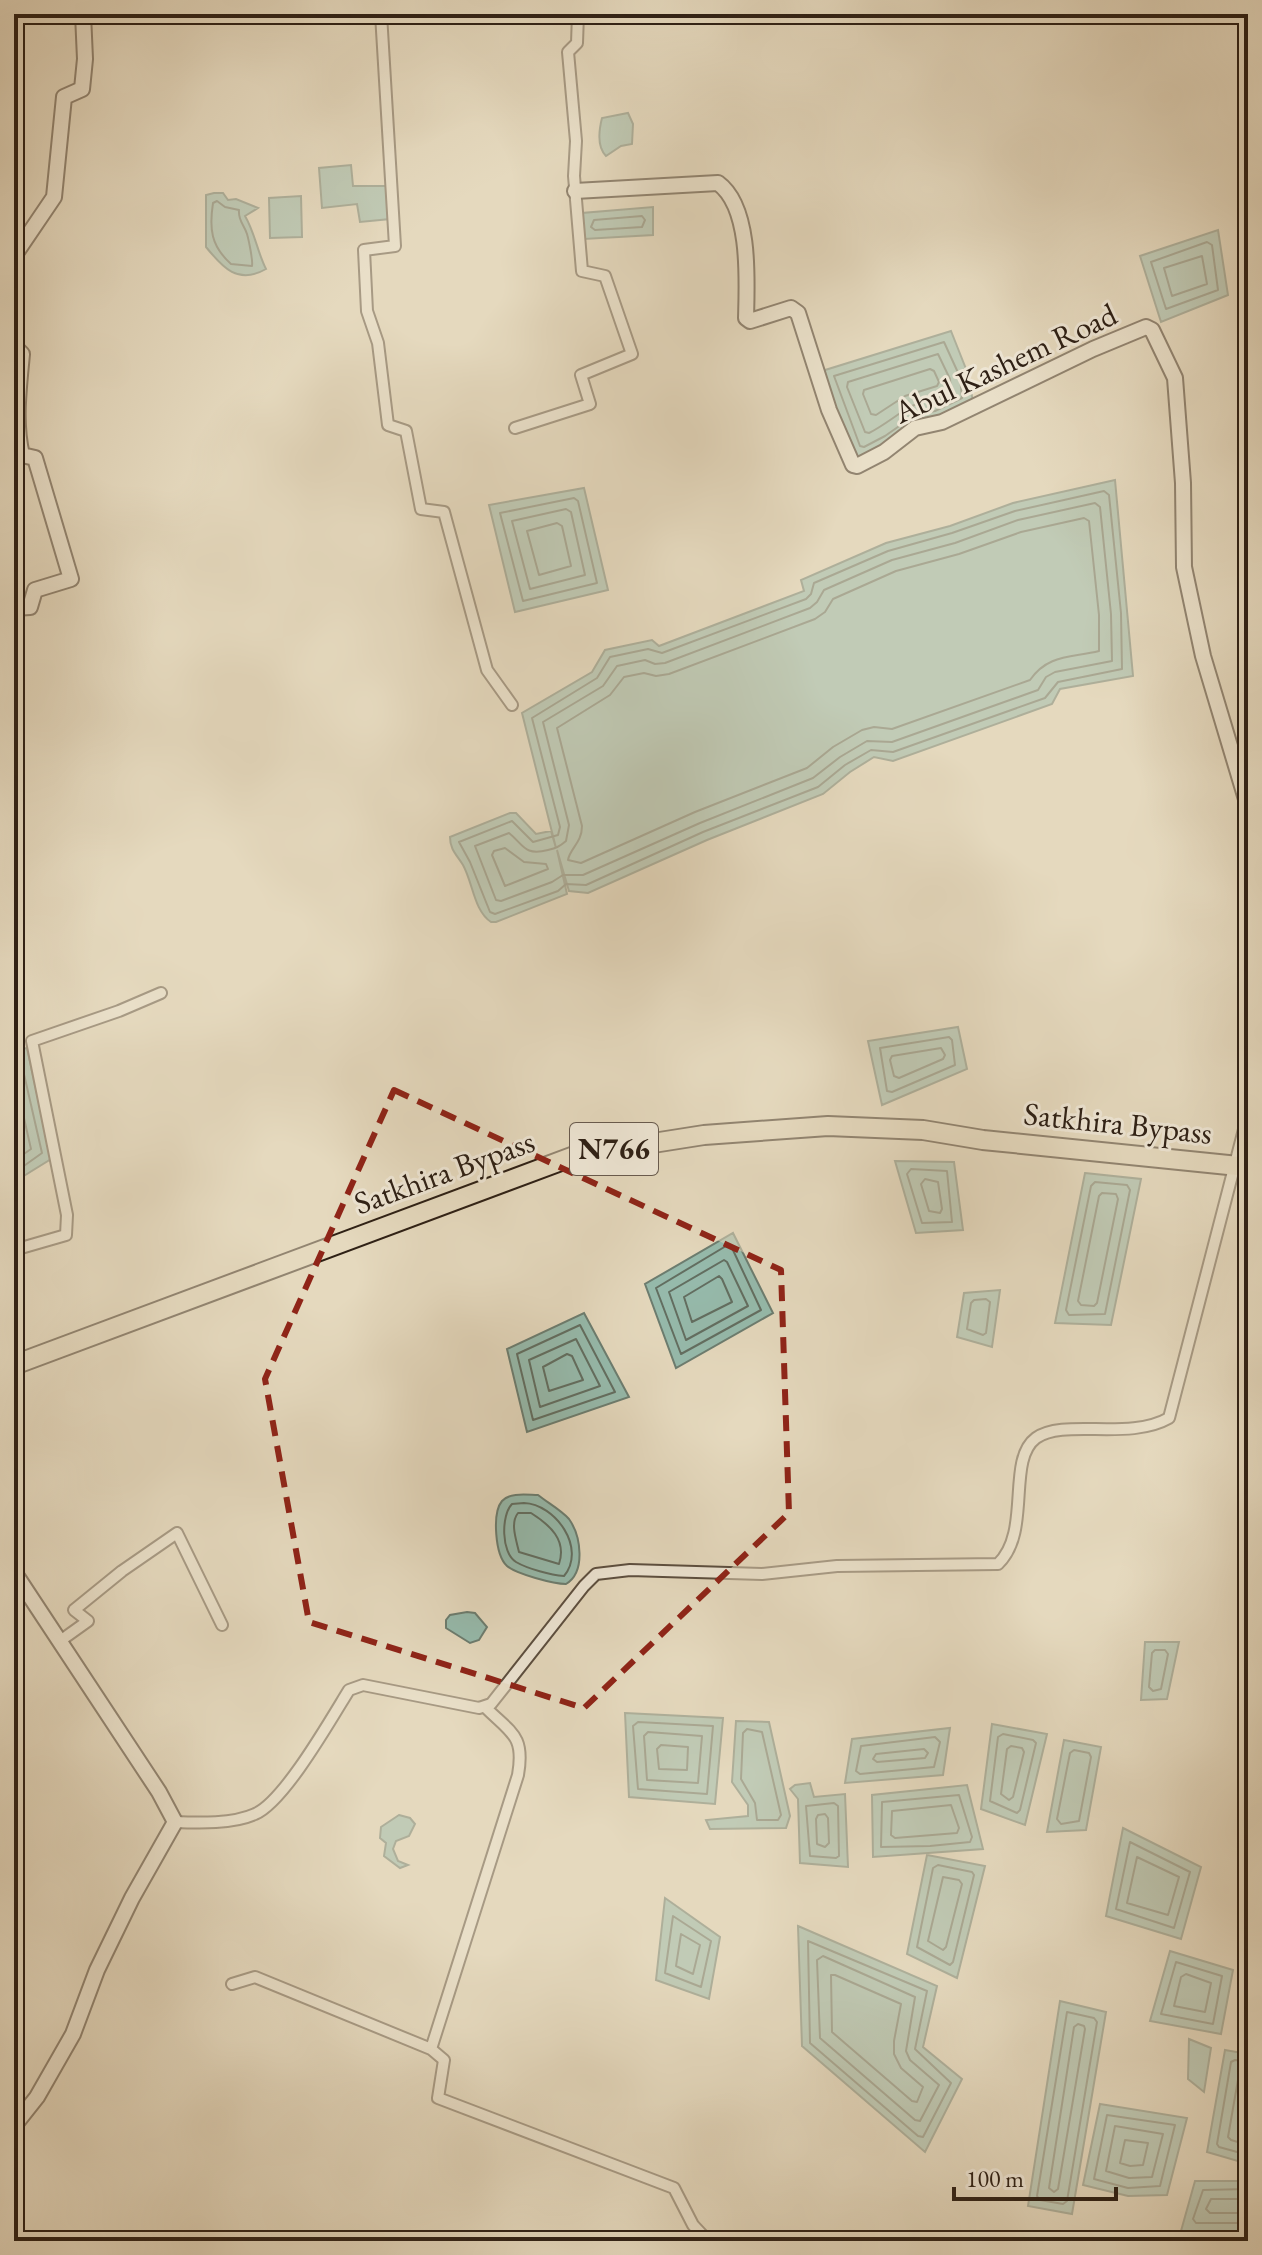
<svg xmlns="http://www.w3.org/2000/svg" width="1262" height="2255" viewBox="0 0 1262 2255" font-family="'EB Garamond',serif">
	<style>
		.water { fill: #96bbad; stroke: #6c7d70; stroke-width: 2 }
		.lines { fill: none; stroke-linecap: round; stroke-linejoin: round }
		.shore { stroke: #626e61; stroke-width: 2 }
		.street-casing { stroke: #5c4e3f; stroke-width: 14 }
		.secondary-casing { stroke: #2e2015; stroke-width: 18 }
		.highway-casing { stroke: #2e2015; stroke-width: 22 }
		.street { stroke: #eee6d5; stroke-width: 10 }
		.secondary { stroke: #eee6d5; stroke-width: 14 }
		.highway { stroke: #e5d9be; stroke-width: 18 }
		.marked { fill: none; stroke: #8f2418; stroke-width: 6; stroke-dasharray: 16 10; stroke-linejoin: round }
		.labels { text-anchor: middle; stroke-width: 6; stroke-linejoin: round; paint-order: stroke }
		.shield { fill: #eee6d5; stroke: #685b4f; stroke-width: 2 }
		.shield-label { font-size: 30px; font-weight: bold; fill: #2e2015 }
		.street-label { font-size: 32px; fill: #2e2015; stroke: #eee6d5 }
	</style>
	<rect width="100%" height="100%" fill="#e5d9be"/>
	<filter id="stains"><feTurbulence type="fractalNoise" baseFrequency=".0025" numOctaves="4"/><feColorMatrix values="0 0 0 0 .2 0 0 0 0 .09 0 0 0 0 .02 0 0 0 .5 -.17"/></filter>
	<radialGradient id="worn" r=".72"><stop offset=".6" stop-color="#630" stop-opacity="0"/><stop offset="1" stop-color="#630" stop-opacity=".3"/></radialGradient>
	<path class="water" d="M628,113l5,11 -1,20 -11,2 -15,10c-9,-9 -7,-26 -4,-38z
		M351,165l2,21h34l3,33 -30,3 -3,-18 -35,4 -3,-40z
		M214,193h9l5,7 8,-1 22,9 -13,8c10,17 12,35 21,53 -28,16 -43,-1 -60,-22v-52z
		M301,196l1,41 -32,1 -1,-40z
		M653,207v28l-69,4 -2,-26z
		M1218,230l10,65 -67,27 -21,-66z
		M951,331l17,43 5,28 -117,58 -34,-89z
		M1115,480l18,196 -73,13 -8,15 -159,57 -19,-4 -24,15 -27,22 -116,46 -119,53 -19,-2 -12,-41 10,44 -71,28h-5c-17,-11 -18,-39 -28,-57 -6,-10 -13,-15 -13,-28l60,-24h6l20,21 15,-3 5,17 -34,-135 70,-41 13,-22 47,-10 7,6 145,-55 -3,-11 85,-37 64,-17 63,-23z
		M584,488l24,102 -93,22 -26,-107z
		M958,1027l9,42 -85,36 -14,-64z
		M27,1048l24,111 -37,23v-131z
		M895,1161l59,1 9,68 -47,3z
		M1085,1173l56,6 -30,146 -56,-2z
		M733,1233l40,80 -97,55 -31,-84z
		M1000,1290l-8,57 -35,-10 7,-44z
		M584,1313l45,84 -102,35 -20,-83z
		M538,1495c10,8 23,15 31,24 12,17 17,53 -3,65 -12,0 -50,-10 -59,-18 -12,-11 -15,-53 -5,-65 8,-9 26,-6 36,-6z
		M467,1612l8,1 12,14 -8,13 -9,3 -24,-15v-8l4,-5z
		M1145,1642h34l-12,57 -26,1z
		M625,1713l98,5 -8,86 -86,-7z
		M736,1721l33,1 21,94 -4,12 -76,1 -4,-9 42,-4v-11l-16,-23z
		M992,1724l55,10 -22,91 -44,-16z
		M950,1728l-7,47 -98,8 7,-44z
		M1064,1740l37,7 -15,83 -39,2z
		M810,1783l4,14 31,-3 3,73 -48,-4 -2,-64 -8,-10 5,-4z
		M967,1785l16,64 -110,8 -1,-62z
		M399,1815l11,3 5,6 -6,12 -13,5 -3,8 5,12 10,4 -8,3 -16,-12 2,-13 -6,-5 1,-11z
		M1123,1828l78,39 -20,72 -75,-23z
		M927,1855l58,11 -28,112 -50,-24z
		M665,1898l55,39 -11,62 -53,-19z
		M798,1926l139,60 -14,61 39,32 -37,73 -123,-106z
		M1170,1951l63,19 -12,64 -71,-13z
		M1060,2001l46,11 -34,202 -44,-8z
		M1189,2039l22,9 -7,44 -16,-13z
		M1225,2050l23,4v110l-41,-12z
		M1100,2104l87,14 -20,77 -39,1 -45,-11z
		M1195,2181h53v50h-67z"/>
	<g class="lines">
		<path class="shore" d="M217,201l8,6 14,3c-1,11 5,14 8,24 2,7 6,27 5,32l-21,-2c-20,-18 -22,-35 -18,-61z
			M642,216l3,4 -3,7 -47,3 -4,-3 3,-7z
			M1207,242l5,3 6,45 -52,19 -15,-47z
			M1202,256l5,28 -35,12 -8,-28z
			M944,342l16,35 2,21 -27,13 -20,4 -30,21 -21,11 -4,-1 -26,-70z
			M938,354l12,25 1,13c-14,8 -32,9 -43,16 -13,8 -25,18 -39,25l-4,-1 -18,-45 1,-5z
			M930,369l4,2 5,11 -2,4 -32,10 -29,19 -5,-1 -8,-20 1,-4z
			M1104,491l5,4 12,118 1,56 -64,13 -13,16 -152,54 -22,-2 -26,15 -27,22 -115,45 -117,53 -20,-1 -8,7 -63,23 -5,-2 -20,-50 -11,-20 53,-21 21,21 25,-7 2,-8 -28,-109 65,-40 13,-21 38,-8 14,4 144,-54 5,-5 3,-11 74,-32 64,-18 63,-22z
			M574,498l4,3 19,82 -74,18 -23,-88z
			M1095,503l5,4 11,107 1,47 -57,11 -9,5 -8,13 -146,52 -25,-1 -27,16 -27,21 -113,45 -117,52h-20l-11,7 -51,19 -5,-1 -21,-54 34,-13c15,12 15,23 39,17 8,-2 11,-3 18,-9l3,-16 -26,-103 60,-36 14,-20 28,-6 10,4 10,-1 145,-55 7,-6 7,-12 68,-30 63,-17 63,-23z
			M566,509l5,3 14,63 -55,14 -18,-68z
			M1084,518l5,3 10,94v36c-28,7 -51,3 -69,29l-138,49 -18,-2 -12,3 -29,17 -26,21 -112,44 -114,51 -13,-3c2,-12 14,-17 14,-34l-25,-98 53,-33 14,-18 20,-4 12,3 13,-2 146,-55 10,-7 8,-13 63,-28 63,-17 62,-22z
			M557,523l5,3 9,40 -32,9 -12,-44z
			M505,848l19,14 22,2 2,5 -43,17 -13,-31 2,-4z
			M949,1037l3,3 3,25 -63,27 -5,-1 -7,-43z
			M941,1048l4,7 -2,4 -44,19 -5,-2 -4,-16 2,-4z
			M14,1058l7,3 21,92 -28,20
			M14,1074l17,75 -17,12
			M911,1169l36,2 5,51 -30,1 -15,-49z
			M925,1179l13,3 4,27 -2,4 -11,-2 -8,-27z
			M1095,1182l32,3 3,5 -25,124 -36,1 -3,-5 25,-124z
			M1102,1193l14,1 2,5 -21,104 -3,3 -13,-1 -3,-4 21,-105z
			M726,1246l6,2 29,62 -80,44 -25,-66z
			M724,1260l3,2 21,44 -62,34 -17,-48z
			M719,1276l3,3 10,23 -40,20 -8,-25z
			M974,1300l12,-1 4,3 -4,31 -3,2 -16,-6 4,-26z
			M580,1325l35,67 -82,28 -16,-66z
			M576,1339l24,47 -60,21 -11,-47z
			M567,1354l5,2 11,24 -34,11 -6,-24z
			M524,1503c31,1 63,45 40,73 -13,-1 -36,-7 -48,-14 -15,-9 -15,-47 -4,-58z
			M531,1513c19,12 36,27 28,51l-40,-12c-3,-13 -9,-29 -1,-39z
			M1155,1650h10l3,4 -7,35 -8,2 -4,-4 3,-34z
			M638,1722l75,4 -6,68 -69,-5 -5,-63z
			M747,1729l15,3 19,83 -3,5h-21l-2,-17 -14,-24 2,-46z
			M648,1732l54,4 -4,47 -51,-3 -3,-44z
			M1003,1734l30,6 3,3 -16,67 -3,3 -27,-12 8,-64z
			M935,1737l5,5 -6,25 -74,7 -4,-3 5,-25z
			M661,1745l27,2 -1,23 -28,-1 -2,-20z
			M1011,1746l11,2 2,4 -11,45 -4,3 -8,-6 6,-45z
			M924,1749l4,4 -3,5 -48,4 -4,-3 3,-5z
			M1074,1750l15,3 2,4 -12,64 -18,3 -4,-5 13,-66z
			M959,1795l13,42 -2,5 -40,4 -49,1 1,-45z
			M834,1803l4,3 1,50 -3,2 -26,-2 -4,-50z
			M951,1805l8,23 -2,5 -62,5 -4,-3 1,-24z
			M825,1814l3,4 1,25 -4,4 -8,-3 -1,-25 2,-4z
			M1130,1842l60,30 -16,56 -58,-19z
			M1137,1857l42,20 -11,38 -41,-12z
			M938,1865l34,7 2,3 -21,87 -3,3 -33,-18 16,-79z
			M943,1877l16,3 3,4 -16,63 -3,3 -15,-9z
			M673,1916l38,25 -10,46 -36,-14z
			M681,1934l19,11 -7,29 -17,-8z
			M808,1941l119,50 -12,58 36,34 -28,54 -5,-1 -108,-93z
			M823,1956l92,41 -9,54 4,9 29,25 -19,36 -5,-1 -95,-82 -3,-78z
			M1176,1962l46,14 -9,48 -52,-10z
			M1186,1974l25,9 -6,29 -31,-6 7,-29z
			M831,1975h4l66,29 -7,37v13l7,14 22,19 -6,15 -5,-1 -80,-69z
			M1067,2012l27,6 3,4 -30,179 -4,3 -23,-4 -3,-4z
			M1078,2024l6,2 1,3 -27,160 -4,3 -5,-4 25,-161z
			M1248,2061l-13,-1 -4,2 -14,82 2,3 29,8
			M1248,2071l-9,3 -11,63 3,3 17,5
			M1107,2115l68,10 -15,61 -32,2 -34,-9z
			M1115,2126l48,8 -11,43 -23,1 -23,-7z
			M1125,2140l23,3 -5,22 -13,1 -10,-3z
			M1248,2189l-45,1 -10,29 3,4h52
			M1248,2199h-37l-5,10 4,4h38"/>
		<g class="street-casing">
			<path id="street" d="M381,14l14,232 -31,4 3,61 11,32 10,82 18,6 15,78 23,3 43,158 25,35
				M515,428l75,-24 -9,-29 51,-21 -27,-78 -23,-5 -8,-95 2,-35 -8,-89 9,-9 1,-29
				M14,1250l52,-15 1,-20 -35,-174 87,-30 42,-18
				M60,1641l28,-20 -14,-11 48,-39 55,-38 45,92
				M485,1707c26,26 40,28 33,68l-87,274 13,11 -6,38 236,90 19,37 15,16
				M175,1822c24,1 58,2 80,-8 29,-12 76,-95 94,-124l14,-5 116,23 12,-4 93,-118 12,-12 34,-4 132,4 75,-8 161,-2c34,-32 8,-104 38,-126 28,-20 93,3 133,-20l79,-304
				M232,1984l23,-7 176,72"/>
		</g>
		<g class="secondary-casing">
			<path id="secondary" d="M575,191l143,-8c33,24 29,97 28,135l4,3 41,-13 7,5 31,97 24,55 4,1 27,-14 31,-24 27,-6 151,-73 53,-22 6,3 23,48 8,105 1,84 19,89 45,150
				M14,256l40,-59 10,-100 18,-8 3,-30 -2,-45
				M14,346l8,8c-3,33 -8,69 0,101l13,3 36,121 -36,11 -5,17 -16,1
				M14,1572l145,220 16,30 -43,76 -35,72 -24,64 -36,63 -23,29"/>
		</g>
		<g class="highway-casing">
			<path id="highway" d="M14,1365l563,-210 127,-20 124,-9 95,4 60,10 265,27"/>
		</g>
		<use href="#street" class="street"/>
		<use href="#secondary" class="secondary"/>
		<use href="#highway" class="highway"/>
	</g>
	<path d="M0 0H1262V2255H0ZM394,1090l387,180 8,243 -205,195 -275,-86 -44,-243z" fill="#e5d9be" fill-opacity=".55" fill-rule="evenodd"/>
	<path class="marked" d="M394,1090l387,180 8,243 -205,195 -275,-86 -44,-243z"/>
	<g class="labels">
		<rect class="shield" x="570" y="1123" width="88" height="52" rx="6"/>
		<g class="shield-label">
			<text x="614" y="1159">N766</text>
		</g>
		<g class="street-label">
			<text transform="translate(1005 363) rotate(-25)" y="11">Abul Kashem Road</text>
			<text transform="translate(1118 1123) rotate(6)" y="11">Satkhira Bypass</text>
			<text transform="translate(444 1172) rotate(-20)" y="11">Satkhira Bypass</text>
		</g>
	</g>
	<rect width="1262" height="2255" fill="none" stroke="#e5d9be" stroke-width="48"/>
	<rect x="16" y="16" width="1230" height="2223" fill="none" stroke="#2e2015" stroke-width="4"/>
	<rect x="24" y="24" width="1214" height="2207" fill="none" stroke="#2e2015" stroke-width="2"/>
	<path d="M954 2187v12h162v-12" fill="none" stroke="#2e2015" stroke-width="4"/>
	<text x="966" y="2187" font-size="24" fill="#2e2015" stroke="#eee6d5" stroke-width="6" paint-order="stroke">100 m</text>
	<rect width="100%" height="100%" filter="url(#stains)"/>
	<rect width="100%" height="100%" fill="url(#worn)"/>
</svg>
